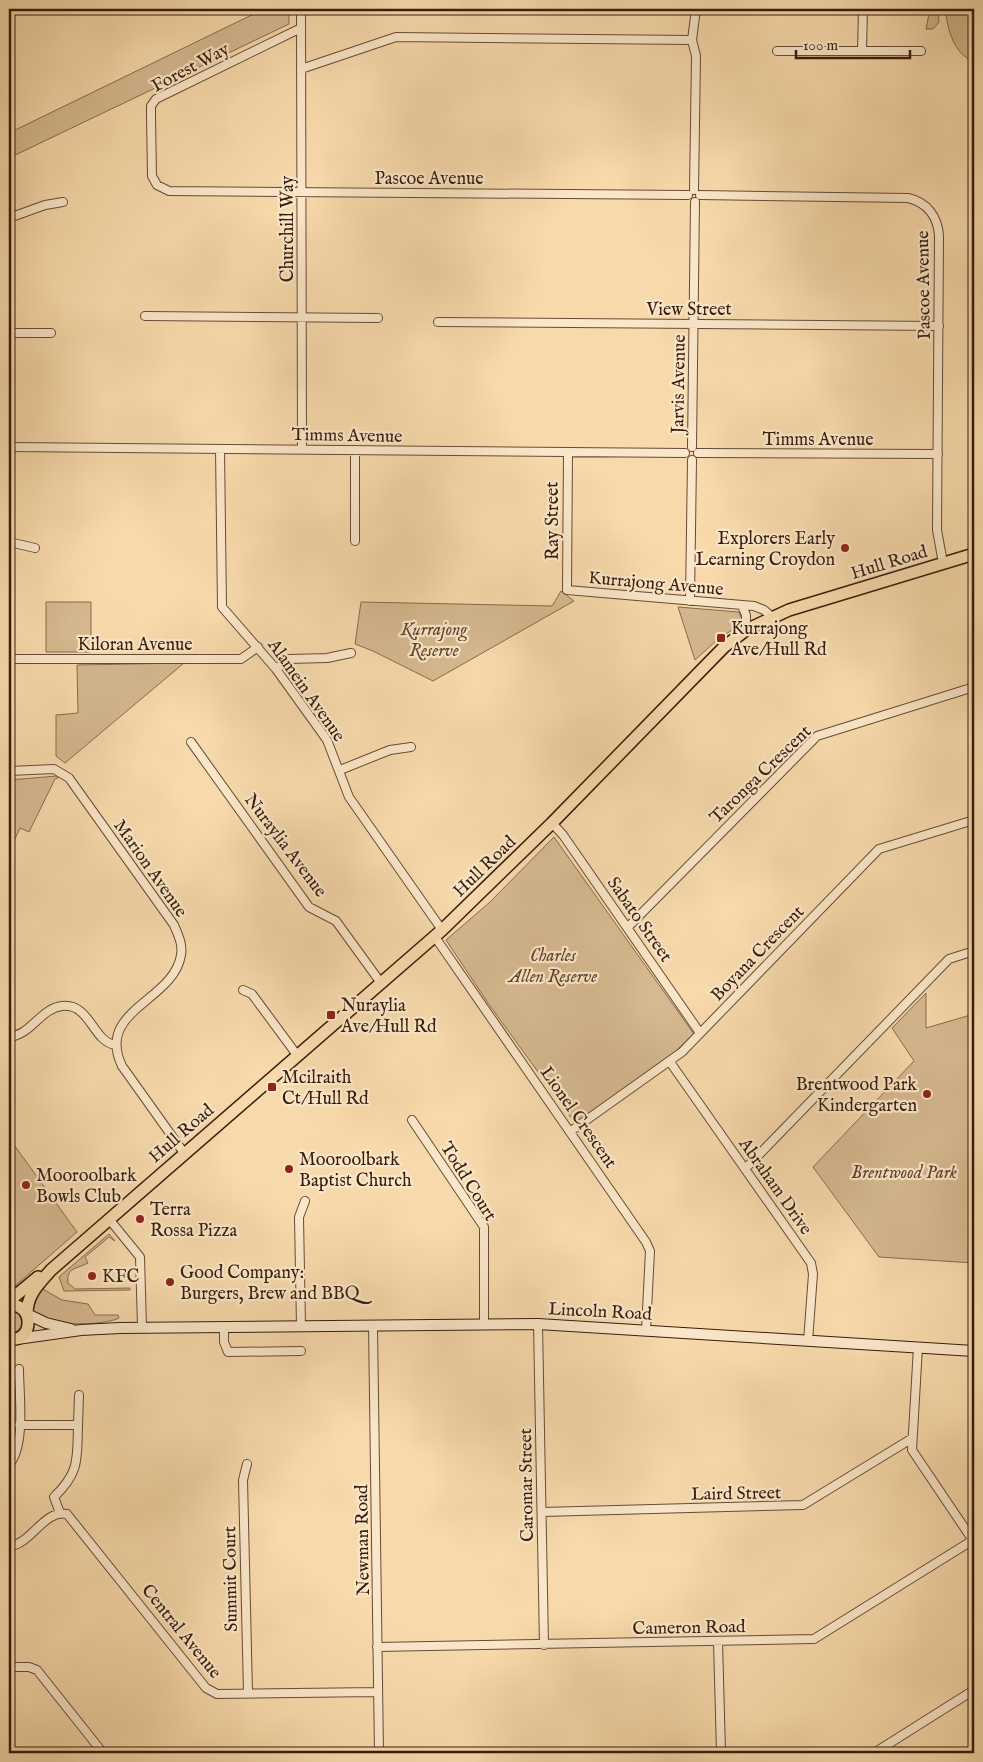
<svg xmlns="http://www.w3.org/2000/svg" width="983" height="1762" viewBox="0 0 983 1762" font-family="'IM FELL English',serif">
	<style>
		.green { fill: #d6b990; stroke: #866b4e }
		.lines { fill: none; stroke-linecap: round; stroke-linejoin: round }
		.street-casing { stroke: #674c34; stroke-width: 10 }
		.secondary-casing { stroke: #371d0c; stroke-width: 12 }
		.primary-casing { stroke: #371d0c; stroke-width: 14 }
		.street { stroke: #fae6c8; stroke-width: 8 }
		.secondary { stroke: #fae6c8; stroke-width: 10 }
		.primary { stroke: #f7d9ab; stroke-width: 11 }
		.poi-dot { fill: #8f2418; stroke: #fae6c8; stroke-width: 2 }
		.labels { text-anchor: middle; stroke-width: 4.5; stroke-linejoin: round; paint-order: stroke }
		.street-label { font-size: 18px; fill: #371d0c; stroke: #fae6c8 }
		.poi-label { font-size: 18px; fill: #371d0c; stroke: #fae6c8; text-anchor: start }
		.park-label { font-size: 18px; font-style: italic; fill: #5f442d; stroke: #fae6c8 }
	</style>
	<rect width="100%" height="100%" fill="#f7d9ab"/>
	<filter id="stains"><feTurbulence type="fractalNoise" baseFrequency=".004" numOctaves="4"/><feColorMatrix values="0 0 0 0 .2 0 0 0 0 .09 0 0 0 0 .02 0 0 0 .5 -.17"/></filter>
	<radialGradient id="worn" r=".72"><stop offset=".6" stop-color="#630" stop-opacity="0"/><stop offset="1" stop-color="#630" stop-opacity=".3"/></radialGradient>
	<path class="green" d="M264,9h25v15l-280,134v-25z
		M930,9h8l1,13 -6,7h-7z
		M945,9h29v53c-21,-9 -26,-32 -29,-53z
		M561,591l13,10 -141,80 -60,-30 -18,-7 6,-42 191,4z
		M46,602h45v50h-45z
		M678,607l61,5 3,8 -1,4 -24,16 -22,20z
		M184,663l-119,100 -9,-7v-41l22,-2 -1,-48z
		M57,776l1,2 -3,1 -26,53 -9,-4 -11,24v-72z
		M554,837l140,197 -28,26 -91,63 -87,-120 -42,-63 44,-38z
		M926,993v35l48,-14v249l-95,-6 -66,-90 101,-106 -22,-33z
		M9,1138l68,94 -68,59 6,-6 -6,-10z
		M109,1234l6,7 -6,-4 -24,20 3,6c-11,6 -22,4 -20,20l7,6 55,-1v2l-66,1 -5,-14z
		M41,1288l21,12 26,4 7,11h23l1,3c-14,8 -93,12 -87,-17 1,-4 6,-9 9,-13z
		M9,1309l12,6c3,10 0,18 -12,18z"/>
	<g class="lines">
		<g class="street-casing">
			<path id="street" d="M301,9l1,440
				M301,28l-145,71 -5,7v10l1,60 5,9 12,6 519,4
				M777,51h144
				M862,51l1,-42
				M301,69l95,-32 296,3
				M694,190l2,-134 -4,-16 4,-31
				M700,195l208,3c19,4 30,19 31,38l-2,294 6,33
				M9,218l36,-13 18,-3
				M145,316l233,2
				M438,322l501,4
				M9,333h42
				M9,447l676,6
				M692,447l3,-245
				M220,449l2,158 54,62 51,71 22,57 93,133
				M568,452l-1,138 187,16 10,4 8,7
				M698,453l240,1
				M355,541v-91
				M9,542l26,6
				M690,601l2,-141
				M742,606l4,9v15
				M9,659h232l17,-12
				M276,669l13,-10 38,-1 24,-5
				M191,742l118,165 27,14 45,62
				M340,770l50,-20 21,-3
				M9,771l45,-2 15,9 105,147c4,10 9,19 7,30 -7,46 -86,55 -59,111l62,87
				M552,823l11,12 137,198
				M628,927l189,-191 157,-49
				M435,937l211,305 4,9 -4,79
				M243,990l9,4 45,61
				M9,1037c22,-2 32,-29 53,-31 29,-3 30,36 54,39
				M670,1062l141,201 2,11 -5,67
				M412,1120l72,107v97
				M571,1131l111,-79 197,-203 95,-29
				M745,1169l204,-210 25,-8
				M109,1219l31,38 2,70
				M538,1324l6,321
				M301,1326l-2,-109 6,-16
				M373,1326l6,427
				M224,1327v15l4,10 73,-1
				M918,1347l-6,103 62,92
				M19,1425h59c-1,34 2,47 -24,72l6,16
				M78,1425l1,-30
				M247,1464l-4,16 5,213
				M9,1465c17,-20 10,-70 10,-96
				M542,1512l261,-7 108,-66
				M9,1546c22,-1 35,-37 58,-32l139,174 11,6 161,-2
				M718,1641l3,112
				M377,1647l437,-8 159,-99
				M9,1667h20l8,3 66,83
				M874,1753l100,-63"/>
		</g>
		<g class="secondary-casing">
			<path id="secondary" d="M27,1314l19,9 25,6
				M17,1339l64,-9 39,-2 418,-4 436,27"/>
		</g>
		<g class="primary-casing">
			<path id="primary" d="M9,1301l29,-24
				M9,1305c26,-2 25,38 0,34
				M27,1314c0,-20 12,-30 24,-44l391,-340 110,-107 172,-176 22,-17 43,-20 185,-56"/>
		</g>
		<use href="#street" class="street"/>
		<use href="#secondary" class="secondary"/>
		<use href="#primary" class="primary"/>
	</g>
	<g class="poi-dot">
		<circle cx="845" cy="548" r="5"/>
		<rect x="716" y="633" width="10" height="10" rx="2.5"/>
		<rect x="326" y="1010" width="10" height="10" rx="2.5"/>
		<rect x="267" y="1082" width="10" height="10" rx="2.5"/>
		<circle cx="927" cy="1094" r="5"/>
		<circle cx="289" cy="1169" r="5"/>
		<circle cx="26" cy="1185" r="5"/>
		<circle cx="140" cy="1219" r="5"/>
		<circle cx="92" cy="1276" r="5"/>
		<circle cx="170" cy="1282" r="5"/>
	</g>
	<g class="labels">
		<g class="street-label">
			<text transform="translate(190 67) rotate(-28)" y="6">Forest Way</text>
			<text x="429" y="184">Pascoe Avenue</text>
			<text transform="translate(287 229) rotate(-90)" y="6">Churchill Way</text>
			<text transform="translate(923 285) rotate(-91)" y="6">Pascoe Avenue</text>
			<text x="689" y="315">View Street</text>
			<text transform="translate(678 384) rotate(-89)" y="6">Jarvis Avenue</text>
			<text transform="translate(347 435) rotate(1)" y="6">Timms Avenue</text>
			<text x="818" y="445">Timms Avenue</text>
			<text transform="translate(552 521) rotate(-90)" y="6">Ray Street</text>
			<text transform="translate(889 562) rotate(-17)" y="6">Hull Road</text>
			<text transform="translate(656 583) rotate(5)" y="6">Kurrajong Avenue</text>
			<text x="135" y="650">Kiloran Avenue</text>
			<text transform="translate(307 690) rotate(55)" y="6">Alamein Avenue</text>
			<text transform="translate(760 774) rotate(-44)" y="6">Taronga Crescent</text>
			<text transform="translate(286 845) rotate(53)" y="6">Nuraylia Avenue</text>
			<text transform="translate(484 866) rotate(-44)" y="6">Hull Road</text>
			<text transform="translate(151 868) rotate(55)" y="6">Marion Avenue</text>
			<text transform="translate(640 919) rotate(55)" y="6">Sabato Street</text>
			<text transform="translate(757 953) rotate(-46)" y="6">Boyana Crescent</text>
			<text transform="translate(579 1117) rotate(55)" y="6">Lionel Crescent</text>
			<text transform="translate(181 1133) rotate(-41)" y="6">Hull Road</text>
			<text transform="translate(469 1181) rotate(58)" y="6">Todd Court</text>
			<text transform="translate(776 1186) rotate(55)" y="6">Abraham Drive</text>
			<text transform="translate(600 1311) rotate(3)" y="6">Lincoln Road</text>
			<text transform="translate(526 1485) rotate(-91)" y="6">Caromar Street</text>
			<text transform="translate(736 1493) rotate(-1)" y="6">Laird Street</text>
			<text transform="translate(362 1540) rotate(-91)" y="6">Newman Road</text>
			<text transform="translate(230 1579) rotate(-91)" y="6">Summit Court</text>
			<text transform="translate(689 1627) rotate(-1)" y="6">Cameron Road</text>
			<text transform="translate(182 1631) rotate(51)" y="6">Central Avenue</text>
		</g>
		<g class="poi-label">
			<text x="835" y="544" text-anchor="end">Explorers Early<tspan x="835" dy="21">Learning Croydon</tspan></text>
			<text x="731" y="634">Kurrajong<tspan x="731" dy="21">Ave/Hull Rd</tspan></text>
			<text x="341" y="1011">Nuraylia<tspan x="341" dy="21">Ave/Hull Rd</tspan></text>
			<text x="282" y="1083">Mcilraith<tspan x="282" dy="21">Ct/Hull Rd</tspan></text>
			<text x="917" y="1090" text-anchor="end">Brentwood Park<tspan x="917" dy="21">Kindergarten</tspan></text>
			<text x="299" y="1165">Mooroolbark<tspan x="299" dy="21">Baptist Church</tspan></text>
			<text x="36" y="1181">Mooroolbark<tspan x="36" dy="21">Bowls Club</tspan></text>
			<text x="150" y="1215">Terra<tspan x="150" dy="21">Rossa Pizza</tspan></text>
			<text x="180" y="1278">Good Company:<tspan x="180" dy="21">Burgers, Brew and BBQ</tspan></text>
			<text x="102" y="1282">KFC</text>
		</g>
		<g class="park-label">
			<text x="434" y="635">Kurrajong<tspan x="434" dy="21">Reserve</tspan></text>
			<text x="553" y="961">Charles<tspan x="553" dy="21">Allen Reserve</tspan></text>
			<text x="904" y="1178">Brentwood Park</text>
		</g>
	</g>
	<rect width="983" height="1762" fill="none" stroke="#f7d9ab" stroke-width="30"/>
	<rect x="10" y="10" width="963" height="1742" fill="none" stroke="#371d0c" stroke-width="2.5"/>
	<rect x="15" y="15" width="953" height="1732" fill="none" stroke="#371d0c"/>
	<path d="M796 50v8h114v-8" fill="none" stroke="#371d0c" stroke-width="2.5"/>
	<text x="803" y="50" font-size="15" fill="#371d0c" stroke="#fae6c8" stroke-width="4" paint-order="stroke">100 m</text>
	<rect width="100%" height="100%" filter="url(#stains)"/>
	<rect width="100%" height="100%" fill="url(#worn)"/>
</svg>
